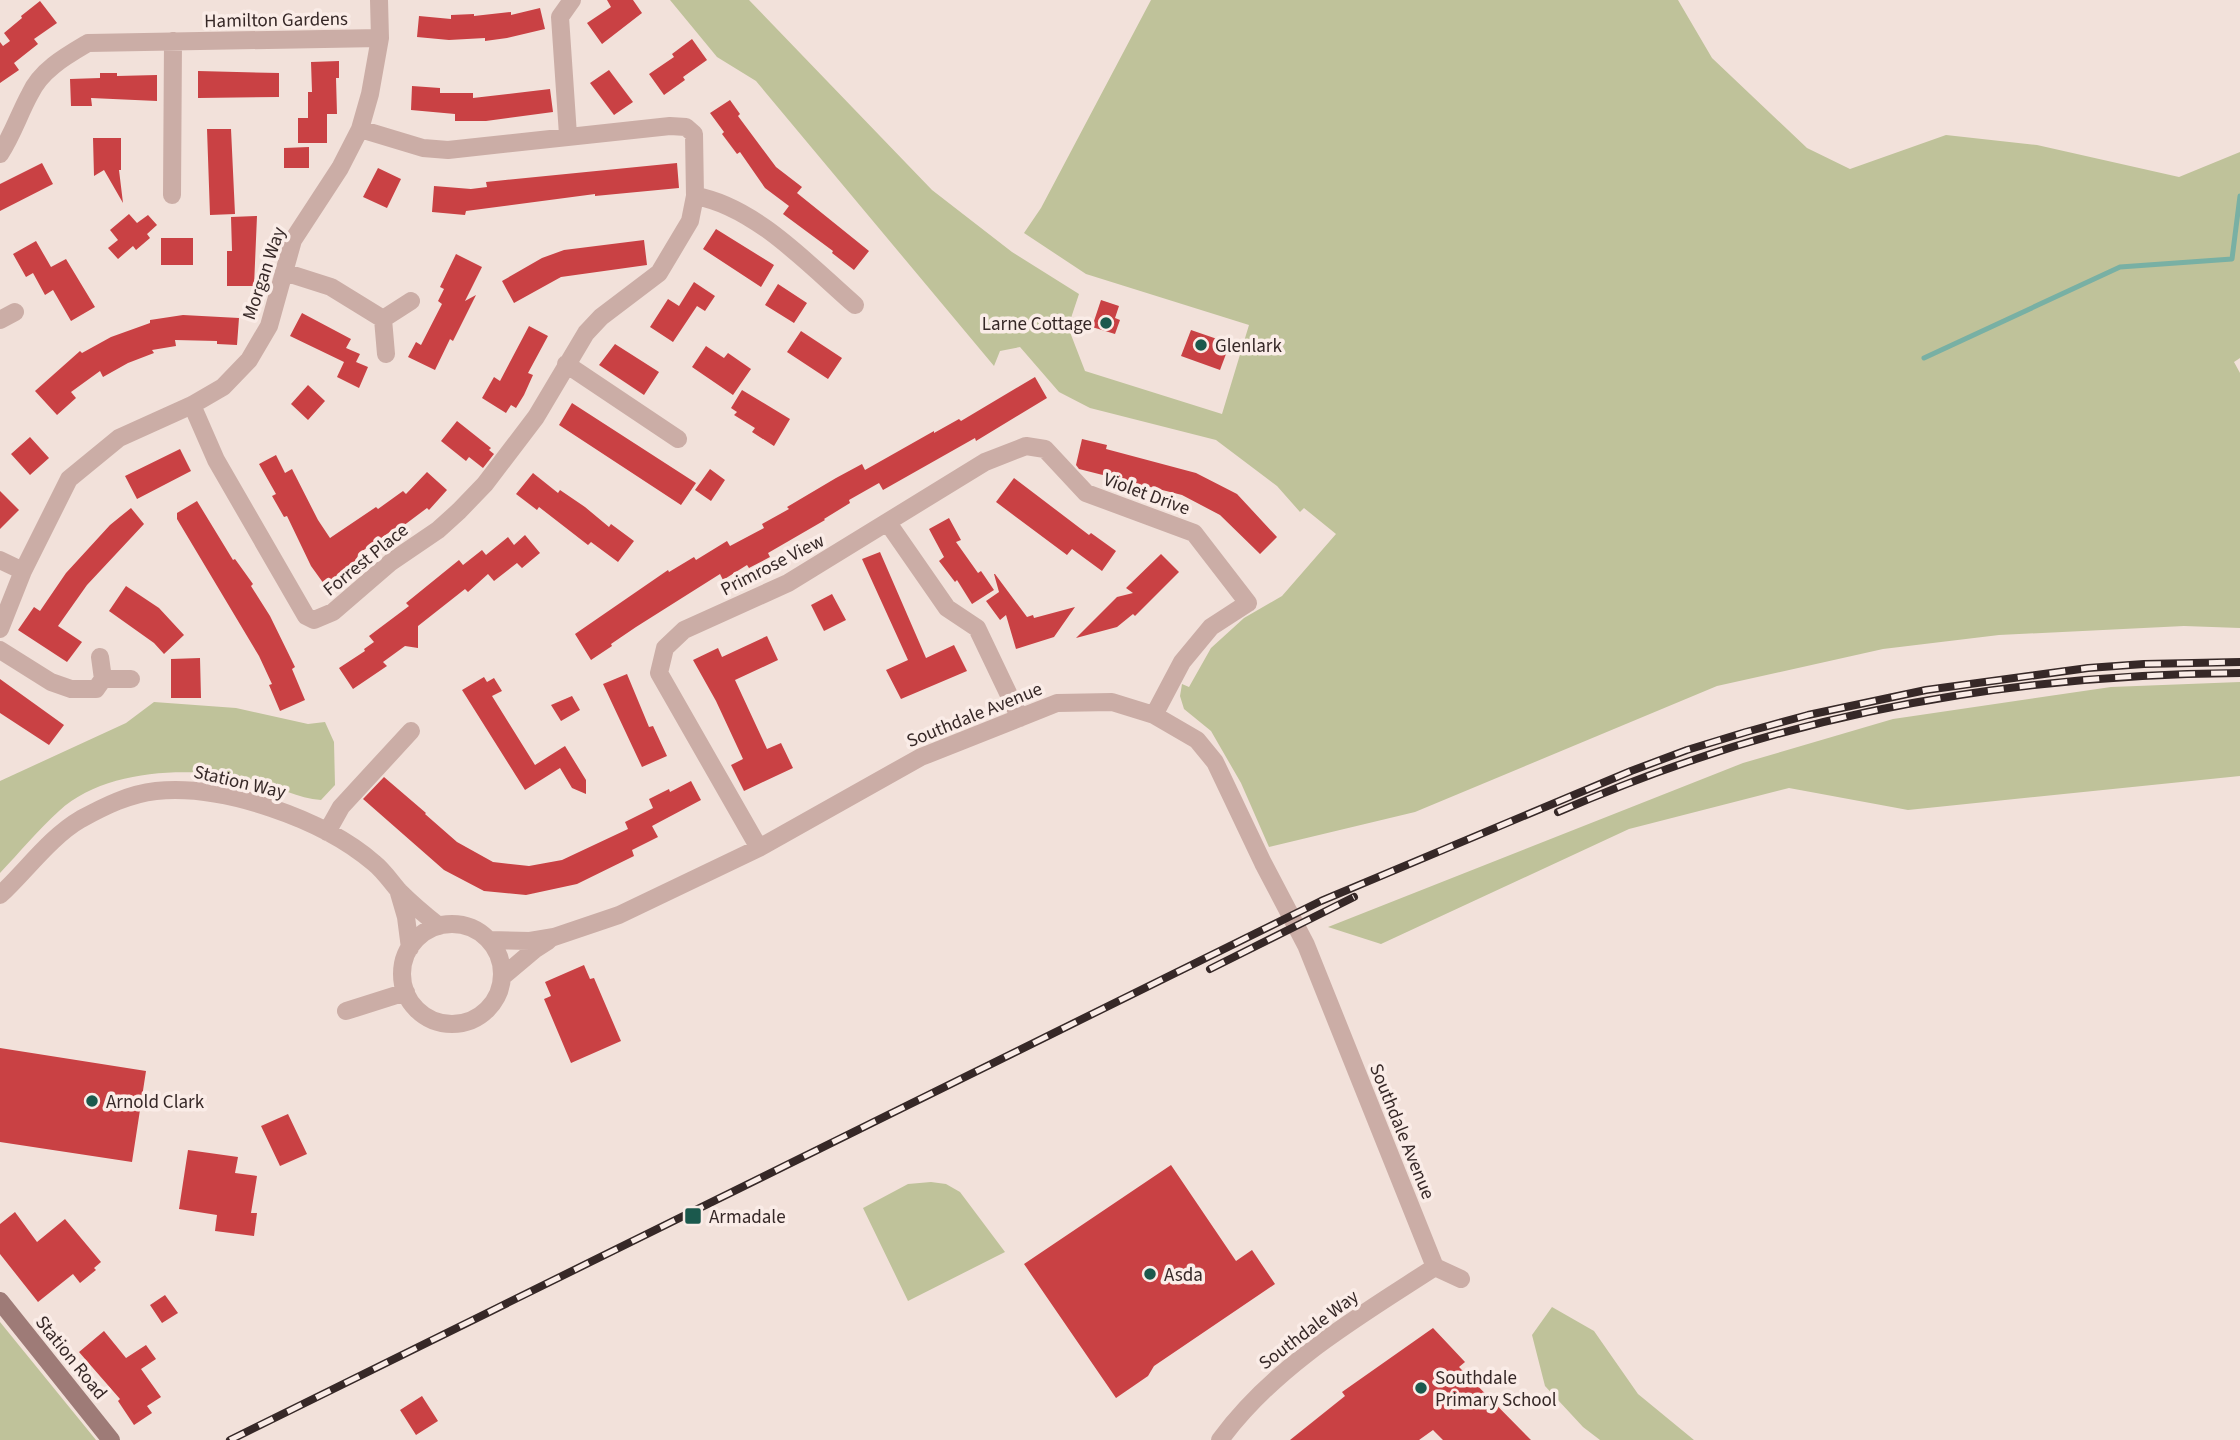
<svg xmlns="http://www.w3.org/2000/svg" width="2240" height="1440" viewBox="0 0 2240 1440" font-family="'Source Sans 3',sans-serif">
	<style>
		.green { fill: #bfc29a }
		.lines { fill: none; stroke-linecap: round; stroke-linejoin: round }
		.stream { stroke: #78b0a4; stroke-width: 5 }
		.building { fill: #c94144 }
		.minor { stroke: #cbada6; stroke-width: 18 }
		.secondary { stroke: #9e7b77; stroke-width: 18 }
		.rail-casing { stroke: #362827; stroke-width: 8 }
		.rail { stroke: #faece7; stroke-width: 5; stroke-dasharray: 16; stroke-linecap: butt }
		.poi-dot { fill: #1b594d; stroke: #faece7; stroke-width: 2.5 }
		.labels { text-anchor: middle; stroke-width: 7; stroke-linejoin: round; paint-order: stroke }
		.street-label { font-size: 19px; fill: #362827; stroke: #faece7 }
		.poi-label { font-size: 19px; fill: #362827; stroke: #faece7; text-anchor: start }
	</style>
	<rect width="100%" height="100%" fill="#f2e1da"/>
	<path class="green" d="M670,0h79l183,190 80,62 67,42 -11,33 17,44 137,43 27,-89 -163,-51 -62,-41 17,-25 110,-208h527l34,58 95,90 43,21 96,-34 91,10 142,32 61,-25v206l-6,4 6,11v255l-56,-2 -185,9 -116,14 -166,37 -302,126 -146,35 -28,-64 -30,-52 -27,-22 -4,-13 2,-12 7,3 22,-39 33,-30 38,-22 54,-62 -32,-26 -4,4 -23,-26 -61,-46 -126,-32 -31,-16 -39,-45 -20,4 -6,15 -238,-285 -39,-24z
		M2240,682v94l-332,34 -119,-22 -160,41 -248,115 -53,-17 415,-164 150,-44 218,-32z
		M154,702l82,6 72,16 17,-2 9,20 1,43 -14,15c-26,-2 -49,-16 -77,-22 -57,-11 -139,-9 -185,33 -20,18 -40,42 -59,62v-92l126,-58z
		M931,1182l15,2 14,8 45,60 -97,49 -45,-93 45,-24z
		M1552,1307l42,24 44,63 56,46h-94l-17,-13 -38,-41 -13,-51z
		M0,1322l96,118h-96z"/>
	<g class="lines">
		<path class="stream" d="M1924,358l196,-91 112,-8 8,-63"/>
	</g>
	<path class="building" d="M607,0h26l9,13 -40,31 -15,-21 24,-16z
		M40,1l17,22 -23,16 4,5 -24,19 5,7 -19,13v-41l3,4 7,-5 -6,-8 18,-15 -1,-2z
		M540,8l5,21 -38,9 -22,3v-3l-36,2 -32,-3 2,-21 32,3v-4l23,-1v2l37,-4v3z
		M692,39l15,21 -24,17 2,3 -21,15 -15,-21 25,-17 -2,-3z
		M339,61v17h-3l1,36h-10v29h-29v-25h10v-26h4l-1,-30z
		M609,70l24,32 -19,13 -24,-32z
		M198,71l81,2v24l-81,1z
		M100,73h17v3l40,-1v26l-66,-3 1,8h-21l-1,-27 30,-1z
		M412,86l28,2v5h33v5l77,-9 3,23 -67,9h-31v-7l-44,-4z
		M730,100l10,14 -2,2 38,51 26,20 -5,6 72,58 -15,19 -22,-17 1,-2 -50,-37 6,-8 -24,-18 -25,-36 -3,2 -15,-20 2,-2 -14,-19z
		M207,129h24l4,85 -25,1z
		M93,138h28v32h-2l4,33 -19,-33 -10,6z
		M309,147v21h-25v-20z
		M42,163l11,21 -53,27v-27z
		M677,163l2,25 -84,8v-2l-129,17 -1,4 -33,-3 2,-26 37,3 16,-2 -1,-5z
		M378,168l23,11 -14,29 -24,-11z
		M129,214l8,9 11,-8 9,10 -10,9 3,4 -14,12 -3,-4 -15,13 -10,-11 10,-8 -8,-10z
		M257,216l-3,70h-27v-35h5l-1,-34z
		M716,229l58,36 -13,22 -58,-38z
		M161,238h32v27h-32z
		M644,240l3,25 -86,12 -47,26 -12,-22 40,-23 22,-8z
		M36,241l15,26 15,-8 29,48 -24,14 -18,-31 -8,5 -12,-22 -7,4 -13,-23z
		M456,254l26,13 -17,34 11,-6 -23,46 -3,-2 -15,31 -27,-13 8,-15 5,3 21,-41 -4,-3 6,-12 -4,-2z
		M694,282l21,14 -10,15 -8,-5 -24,36 -23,-15 18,-28 11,7z
		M778,284l29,19 -13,20 -29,-18z
		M1101,300l18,6 -4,12 5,2 -5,14 -23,-7z
		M302,313l49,26 -5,9 14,6 -4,8 12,5 -9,21 -22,-11 7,-15 -54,-26z
		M183,315l56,3 -2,27 -20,-1v-3l-42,-1 1,6 -24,4 2,3 -26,10 -25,14 -3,-6 -29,21 5,6 -19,17 -22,-24 45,-40 2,2 29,-16 39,-14v-3z
		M529,326l19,10 -20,37 5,2 -9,20 -8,13 -5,-3 -5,8 -24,-15 12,-21 6,4z
		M1191,330l29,10 -4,10 10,4 -6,16 -39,-14z
		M801,331l41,27 -14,21 -41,-27z
		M615,344l44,28 -15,23 -45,-30z
		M706,346l18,12 4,-5 23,16 -18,26 -41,-28z
		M1035,377l12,21 -71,43 -1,-3 -92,52 -4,-7 -30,17 1,3 -26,16 1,1 -57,33 2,4 -21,11 -2,-3 -24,15 -3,-6 -84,53 -25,17 1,2 -21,14 -16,-26 93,-64 1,2 25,-15 2,3 31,-19 3,5 34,-18 -2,-4 27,-15 -2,-2 49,-29 26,-14 3,6 69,-39v2l25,-14 2,2z
		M308,385l17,16 -17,19 -17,-16z
		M742,390l48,29 -16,27 -22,-14 3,-4 -21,-13 3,-3 -6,-4z
		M572,403l124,80 -15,22 -122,-80z
		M457,421l34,27 -2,2 5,4 -11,14 -14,-11 -3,4 -25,-20z
		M30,437l19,21 -19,17 -19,-21z
		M1082,439l25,6 -1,4 90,24 41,21 40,43 -17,17 -40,-39 -38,-20 -103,-26 -3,-4z
		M180,449l11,22 -54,28 -12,-23z
		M276,455l9,18 7,-4 26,51 12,18 46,-31 2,2 25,-18 3,3 21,-22 20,18 -18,20 -2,-2 -28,21 -2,-2 -39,27 -1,6 -7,5 5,7 -26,19 -18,-25 -24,-50 -3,1 -12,-21 4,-2 -17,-30z
		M710,469l15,11 -14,21 -16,-11z
		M533,473l25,20 2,-3 25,17 24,20 2,-3 23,17 -16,21 -27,-20 -3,3 -49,-38 -2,3 -21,-16z
		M1014,478l75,57 2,-2 25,18 -14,20 -30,-22 -5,6 -71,-53z
		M0,491l19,19 -19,19z
		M197,501l36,59 2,-1 18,25 -2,2 19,30 25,51 -3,2 13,31 -25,11 -11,-26 3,-1 -13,-28 -82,-137v-6z
		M131,508l13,16 -57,61 -29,41 24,16 -15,20 -49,-32 16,-23 6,4 26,-38 44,-48z
		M949,518l12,22 -5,2 22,31 3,-2 13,19 -22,14 -15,-24 -2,2 -16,-21 5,-4 -15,-28z
		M525,535l15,18 -18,15 -5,-5 -23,18 -6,-7 -20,18 -3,-3 -47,37v22l-13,-2 -22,16 4,4 -34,23 -14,-21 26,-17 -1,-2 10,-7 -5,-6 40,-30 -3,-3 53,-43 4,5 19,-15 4,5 22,-18 6,8z
		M880,552l46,106 28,-13 13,26 -66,28 -15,-29 22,-10 -46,-101z
		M1161,554l18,18 -44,44 -2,-2 -16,13 -41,11 41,-41 16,-4 -7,-5z
		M994,574h1l32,43 6,-2 1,3 41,-11 -21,30 -38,12 -10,-34 -6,5 -14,-19 13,-9z
		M126,586l33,22 25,27 -20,19 -10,-11 -45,-32z
		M832,594l14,26 -22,11 -13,-26z
		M767,636l11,24 -43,20 32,69 14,-6 12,25 -49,23 -13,-26 12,-6 -27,-58 -23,-41 25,-12 4,9z
		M200,658l1,40h-30v-39z
		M627,674l22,53 4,-1 14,30 -25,11 -39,-83z
		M484,677l3,5 7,-4 8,13 -10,5 43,69 30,-19 21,34v14l-14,-6 -12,-20 -35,22 -63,-100z
		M0,679l64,46 -15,20 -49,-32z
		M572,696l8,14 -19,11 -10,-16z
		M384,777l42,36 -1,1 32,28 36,20 36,4 33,-6 66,-31 -3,-7 28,-14 -4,-9 20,-10 1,3 21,-11 10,19 -49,26 6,11 -26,13 2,6 -57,28 -51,11 -42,-4 -40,-21 -81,-71z
		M584,965l6,14 4,-1 27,63 -50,22 -27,-64 7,-3 -6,-14z
		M0,1048l146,23 -14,91 -132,-20z
		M288,1114l19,40 -27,12 -19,-40z
		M188,1150l50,7 -3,16 22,3 -6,37h6l-3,23 -39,-5 2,-16 -38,-6z
		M1171,1165l65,96 16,-11 23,34 -121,82 -6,10 -32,22 -92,-134z
		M15,1212l22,30 28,-23 36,43 -7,6 2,2 -16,13 -7,-9 -35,28 -38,-48v-30z
		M165,1295l13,18 -16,10 -12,-18z
		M1433,1328l32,34 -6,5 72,73h-88l-10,-10 -14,10h-129l55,-44 -3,-4z
		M104,1331l22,27 20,-13 10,14 -15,10 20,28 -14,9 5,7 -18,12 -16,-24 2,-2 -41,-47z
		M422,1396l16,25 -22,14 -16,-25z"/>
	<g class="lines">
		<path class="minor" d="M568,135l-8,-118 12,-17
			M0,154c13,-20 19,-40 30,-60 11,-24 36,-38 58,-51l292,-5
			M172,195l1,-154
			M695,196c60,10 115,70 160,109
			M284,272l47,15 52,32
			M0,320l15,-8
			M386,354l-3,-35 28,-18
			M566,364l112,75
			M192,405l24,55 90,156 8,4 19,-8 58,-50 47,-32 21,-19 26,-27 51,-67 50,-84 15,-16 58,-44 31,-52 5,-25 -1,-62 -8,-7 -16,-1 -222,24 -25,-2 -63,-19
			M888,523l59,85 30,20 43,90
			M0,560l23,11
			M0,629l23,-58 46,-92 50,-41 73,-33 31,-18 26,-27 20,-34 24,-86 47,-72 20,-39 10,-35 10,-56 -1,-38
			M0,650l51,32 20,7h25l7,-10 -3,-22
			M103,679h28
			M327,832l14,-25 70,-76
			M759,848l-100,-175 6,-25 19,-18 104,-47 197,-121 41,-16 19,3 41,44 108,40 54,70 -37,24 -29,35 -28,53
			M399,893l7,24 4,31
			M0,895c26,-24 50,-58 81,-76 24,-13 48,-25 75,-28 67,-7 167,28 218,72 10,8 17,19 25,28 13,13 26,24 40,35
			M402 974a50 50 0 1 1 100 0a50 50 0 1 1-100 0Z
			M489,940l41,1 24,-4 65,-22 140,-67 162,-91 136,-54 55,-1 42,13 43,25 18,22 48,101 43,82 129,322
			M502,977l32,-27 14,-9
			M346,1011l60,-19
			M1435,1267l26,12
			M1220,1440c55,-75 138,-123 215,-173"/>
		<path class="secondary" d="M0,1301l111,139"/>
		<g class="rail-casing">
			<path id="rail" d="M1558,812c42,-18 85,-35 129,-50 176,-61 367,-88 553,-89
				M1210,969l144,-72
				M230,1440l1091,-539 310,-130 56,-21 59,-18 62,-17 118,-25 162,-22 56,-4 96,-2"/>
		</g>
		<use href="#rail" class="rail"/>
	</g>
	<g class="poi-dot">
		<circle cx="1106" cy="323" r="7"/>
		<circle cx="1201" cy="345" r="7"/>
		<circle cx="92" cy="1101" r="7"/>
		<rect x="684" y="1207" width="18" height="18" rx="3.5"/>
		<circle cx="1150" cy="1274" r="7"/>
		<circle cx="1421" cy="1388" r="7"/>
	</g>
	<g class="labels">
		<g class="street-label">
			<text transform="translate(276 19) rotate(-1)" y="7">Hamilton Gardens</text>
			<text transform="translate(263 273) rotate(-71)" y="7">Morgan Way</text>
			<text transform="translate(1147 493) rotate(20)" y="7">Violet Drive</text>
			<text transform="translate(365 559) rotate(-39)" y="7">Forrest Place</text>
			<text transform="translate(772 564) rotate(-27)" y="7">Primrose View</text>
			<text transform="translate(974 714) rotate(-22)" y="7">Southdale Avenue</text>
			<text transform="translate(240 781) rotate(13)" y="7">Station Way</text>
			<text transform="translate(1403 1131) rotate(68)" y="7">Southdale Avenue</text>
			<text transform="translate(1308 1329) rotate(-37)" y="7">Southdale Way</text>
			<text transform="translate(72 1357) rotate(51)" y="7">Station Road</text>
		</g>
		<g class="poi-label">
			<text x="1092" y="330" text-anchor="end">Larne Cottage</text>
			<text x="1215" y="352">Glenlark</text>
			<text x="106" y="1108">Arnold Clark</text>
			<text x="709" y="1223">Armadale</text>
			<text x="1164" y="1281">Asda</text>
			<text x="1435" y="1384">Southdale<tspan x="1435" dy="22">Primary School</tspan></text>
		</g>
	</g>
</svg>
